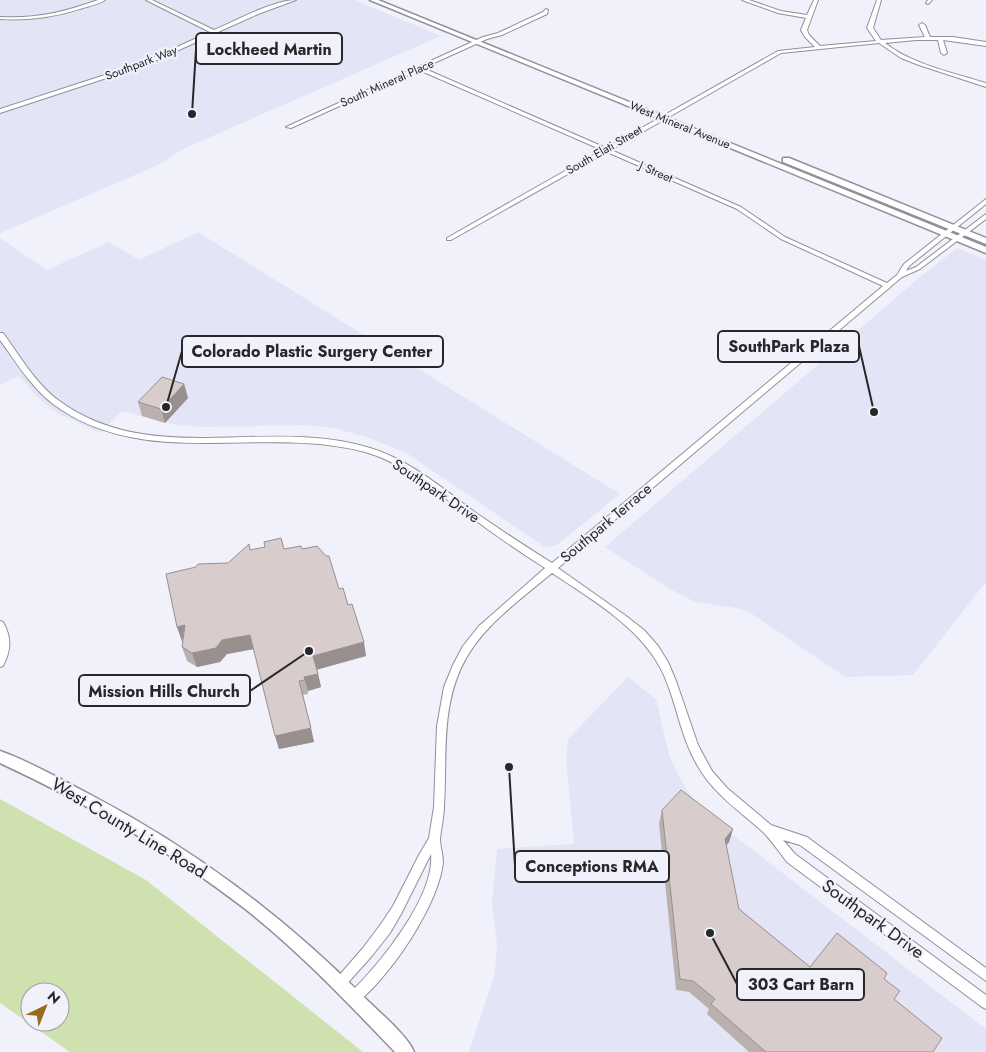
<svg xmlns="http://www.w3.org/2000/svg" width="986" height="1052" viewBox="0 0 986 1052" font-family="Jost,sans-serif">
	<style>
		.built { fill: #e3e5f6 }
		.green { fill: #cfe1ae; fill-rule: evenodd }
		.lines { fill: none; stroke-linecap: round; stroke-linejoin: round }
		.street-casing { stroke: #8f9099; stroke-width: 2 }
		.secondary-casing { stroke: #8f9099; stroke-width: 3 }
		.street { fill: #fff; fill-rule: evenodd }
		.secondary { fill: #fff; fill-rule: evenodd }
		.wall { fill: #bab0af }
		.shaded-wall { fill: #97908f }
		.building { fill: #d8cdcc; stroke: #97908f }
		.labels { text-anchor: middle; stroke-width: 4.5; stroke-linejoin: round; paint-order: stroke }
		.far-street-label { font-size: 12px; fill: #27272a; stroke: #f0f1fa }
		.street-label { font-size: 15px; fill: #27272a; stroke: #f0f1fa }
		.near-street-label { font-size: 18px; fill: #27272a; stroke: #f0f1fa }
		.leader { fill: none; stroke: #27272a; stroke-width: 2 }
		.callout-dot { fill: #27272a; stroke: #f0f1fa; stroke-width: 2 }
		.callout { fill: #f0f1fa; stroke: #27272a; stroke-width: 2 }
		.callout-label { font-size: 16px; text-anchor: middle; font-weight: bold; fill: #27272a }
	</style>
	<rect width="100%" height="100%" fill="#f0f1fa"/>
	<path class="built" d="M0,0h355l86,36 -256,112 -27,17 -158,68z
		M198,232l422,262 -62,50 -12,4 -138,-94 -38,-16 -37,-10 -28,-3 -103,2 -26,-2 -54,-14 -22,22 -43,-20 -20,-16 -18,-21 -19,9v-147l47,32 62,-28 30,18z
		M957,248l29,12v322l-73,93 -68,2 -93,-63 -11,-5 -48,-8 -23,-12 -65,-42 315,-270z
		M628,677l28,22 13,56 10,22 15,24 18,18 274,210v23h-517l26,-79 2,-29 -5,-41 5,-54 77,-5 -8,-84 2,-21z"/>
	<path class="green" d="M0,799l146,81 217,172h-293l-70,-49zM30,992h30v30h-30z"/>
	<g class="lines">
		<g class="street-casing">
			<path id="street" d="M98,0h7c-6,4 -15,6 -22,8 -28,9 -54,13 -83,11v-2c36,2 64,-5 98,-17z
				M146,0h6l62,30c21,-9 60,-30 82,-30l-38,14 -40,18v2h-4l-68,31 -146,48v-4l142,-46 68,-31z
				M742,0h7l32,11 26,4 7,-15h4l-11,30 2,5 11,11 56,-5 -9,-13 10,-28h4l-8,28 8,12 44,-3 -6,-12 3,-2 3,2 5,12h23l33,5v4l-43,-6 4,13 -3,2 -3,-2 -3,-13h-22l-31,3c26,21 69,30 101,40v4l-67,-22 -18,-7 -22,-15 -98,10 -170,97 130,57 44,30 102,46 10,-8 7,-11 82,-65v5l-77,62 -3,5 10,-4 70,-53v5l-66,50 -18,8 -344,291 68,48 18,14 14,16 10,16 8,19 22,64 14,26 15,17 44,37 36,12 179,131v13l-186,-136 -17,-5 12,14 191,141v14l-4,-2 -195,-145c-8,-10 -15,-21 -24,-30 -22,-20 -48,-37 -64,-64 -17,-27 -21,-58 -33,-88 -19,-49 -72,-79 -114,-107 -32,27 -73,55 -91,95 -20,43 -14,92 -17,138 0,11 -3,22 -4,33 0,8 3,15 3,23 -3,32 -30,76 -49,101 -10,12 -26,34 -40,40l-4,-2 -2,-4 2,-4c29,-28 85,-96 81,-139l-30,60 -11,19 -19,24 -27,30 -4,2 -4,-2 -2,-4 2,-4 27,-31 18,-24 12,-18 26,-51 10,-17 5,-31 3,-81 7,-39 9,-22 10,-19 16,-20 66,-58c-25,-16 -50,-33 -74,-51 -32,-22 -68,-55 -106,-65 -103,-28 -220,20 -312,-48 -22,-17 -37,-42 -53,-64v-7h3c17,23 32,50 55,67 93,69 210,16 312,48 40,12 73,41 106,65 25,17 50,34 76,50l331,-277 -102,-47 -44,-30 -130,-57 -156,88h-4v-2l155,-88 -183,-80 -128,58 -5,-1 197,-90 15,-4 45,-21 3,-3 2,1 -1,4 -45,21 -15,4 -64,29 183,80 172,-97 37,-4 -10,-10 -4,-7 5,-12 -28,-5z
				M928,0h4l-4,4 -2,-1z
				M0,621l3,1c9,16 8,28 0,44l-3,1z"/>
		</g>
		<g class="secondary-casing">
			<path id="secondary" d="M370,0h8l608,247v6z
				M783,158h6l197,80v6l-203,-82z
				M0,751c31,11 60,28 89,43 105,55 193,121 277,205 13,13 42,37 48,53h-19c-48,-50 -96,-101 -151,-144 -75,-58 -158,-105 -244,-145z"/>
		</g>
		<use href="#street" class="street"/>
		<use href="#secondary" class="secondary"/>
	</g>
	<path class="wall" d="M184,384l4,14 -23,25 -23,-7 -4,-14z
		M302,549l37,40 9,16 18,51 -49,13 4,18 -13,4v3l-5,1 11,47 -35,7 -25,-100 -27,5 -7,8 -23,5 -10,-6 -5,-14v-6l-5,-14 73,-77z
		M662,810l71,19 -4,13 -3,3 13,64 71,58 74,12 10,20 39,53h-184l-42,-38 2,-5 -20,-17 -13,-2 -17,-167z"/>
	<path class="shaded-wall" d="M184,384l4,14 -23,25 -4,-14z
		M185,625l-3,16 -5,-14z
		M250,635l4,14 -27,5 -7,8 -23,5 -5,-14 30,-13z
		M364,642l2,14 -50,14 -3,-14z
		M318,674l3,13 -13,4 -4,-14z
		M311,728l3,14 -35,7 -4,-13z
		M733,829l-4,13 -8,10 4,-13z"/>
	<path class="building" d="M162,377l22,7 -23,25 -23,-7z
		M281,538l3,11 17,-3 1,3 15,-3 9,10h3l10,33 4,-1 5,17 4,-1 12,38 -51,14 5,18 -14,3 1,3 -6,1 12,47 -36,8 -25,-101 -28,5 -6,8 -24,5 -10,-6 3,-22 -8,2 -11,-53 30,-7 2,-3 30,-1 21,-19 1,6 15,-3 -1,-5z
		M681,790l52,39 -8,10 14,70 71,58 27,-34 50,40 -3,6 16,12 -6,8 48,39 -9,14h-167l-55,-48 4,-5 -22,-18 -13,-2 -18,-169z"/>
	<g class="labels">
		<g class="far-street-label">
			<text transform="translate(141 63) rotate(-21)" y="4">Southpark Way</text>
			<text transform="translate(387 83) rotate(-24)" y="4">South Mineral Place</text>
			<text transform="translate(680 125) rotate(22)" y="4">West Mineral Avenue</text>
			<text transform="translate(604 150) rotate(-30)" y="4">South Elati Street</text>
			<text transform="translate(656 172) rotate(24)" y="4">J Street</text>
		</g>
		<g class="street-label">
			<text transform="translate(436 491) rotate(34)" y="5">Southpark Drive</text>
			<text transform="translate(606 523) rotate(-40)" y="5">Southpark Terrace</text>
		</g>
		<g class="near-street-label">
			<text transform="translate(129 828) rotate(31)" y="6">West County Line Road</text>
			<text transform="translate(873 919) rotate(36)" y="6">Southpark Drive</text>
		</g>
	</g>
	<path class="leader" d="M192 114L196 49M874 412L859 346M166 407L182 351M309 651L250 691M509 767L515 866M710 933L737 984"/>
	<g class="callout-dot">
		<circle cx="192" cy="114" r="5"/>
		<circle cx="874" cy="412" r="5"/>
		<circle cx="166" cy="407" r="5"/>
		<circle cx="309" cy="651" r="5"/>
		<circle cx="509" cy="767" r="5"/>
		<circle cx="710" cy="933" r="5"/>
	</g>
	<g class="callout">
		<rect x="196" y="33" width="146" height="31" rx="5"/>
		<rect x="718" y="331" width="141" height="31" rx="5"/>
		<rect x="182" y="336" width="261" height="31" rx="5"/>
		<rect x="79" y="675" width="171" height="31" rx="5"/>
		<rect x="515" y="851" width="154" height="31" rx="5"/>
		<rect x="737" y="969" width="127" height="31" rx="5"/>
	</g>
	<g class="callout-label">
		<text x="269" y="55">Lockheed Martin</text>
		<text x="789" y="352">SouthPark Plaza</text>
		<text x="312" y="357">Colorado Plastic Surgery Center</text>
		<text x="164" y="697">Mission Hills Church</text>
		<text x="592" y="872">Conceptions RMA</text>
		<text x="801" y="990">303 Cart Barn</text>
	</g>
	<g transform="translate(45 1007) rotate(43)"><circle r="24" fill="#f0f1fa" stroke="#a0a0a7"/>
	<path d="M0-4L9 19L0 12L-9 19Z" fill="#9a6a1c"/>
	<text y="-8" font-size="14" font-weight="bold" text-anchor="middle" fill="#27272a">N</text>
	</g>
</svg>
